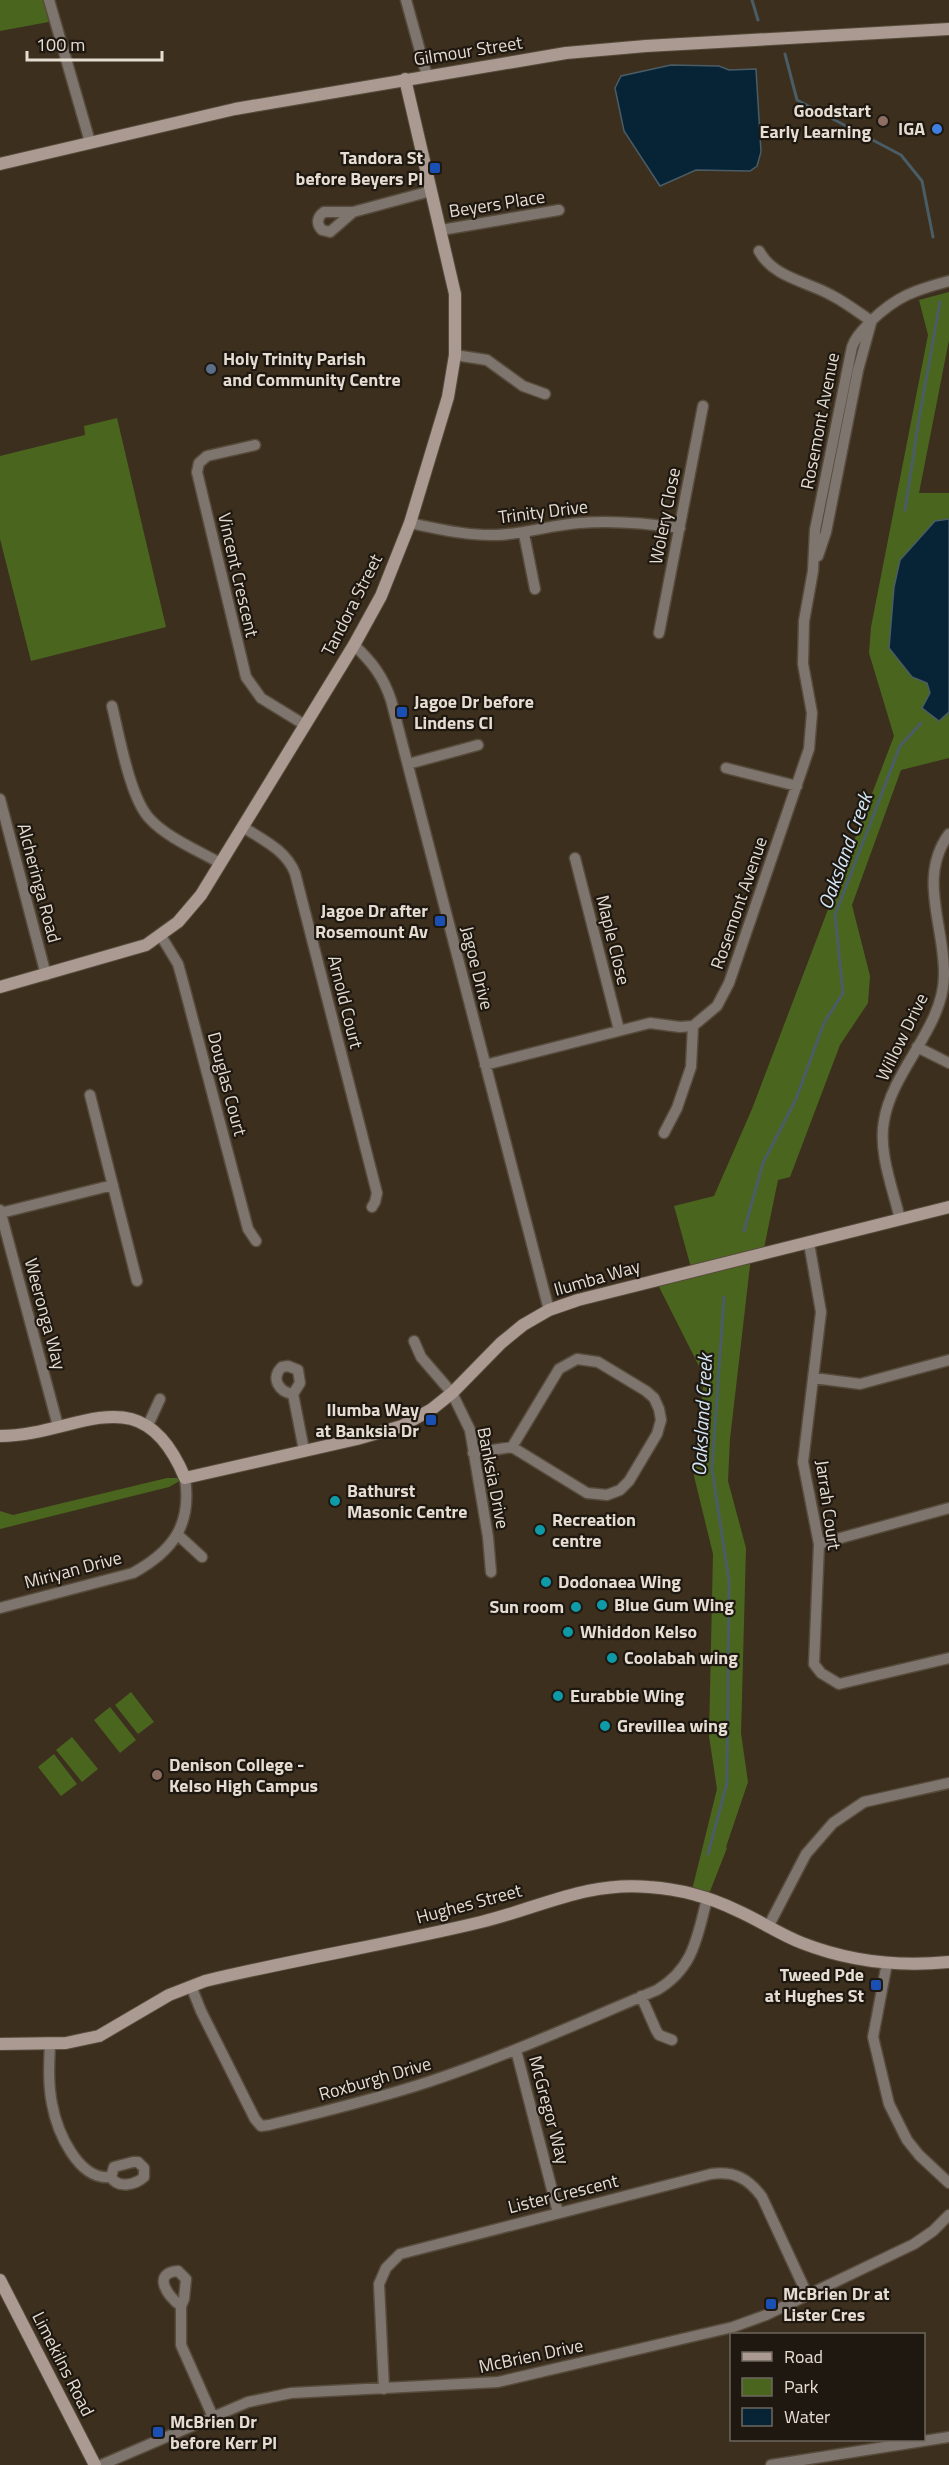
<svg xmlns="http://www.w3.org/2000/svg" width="949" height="2465" viewBox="0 0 949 2465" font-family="'Titillium Web',sans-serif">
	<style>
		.green { fill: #4a661e }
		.water { fill: #072436; stroke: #4a5c65; stroke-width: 1.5 }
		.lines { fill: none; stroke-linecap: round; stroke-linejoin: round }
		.stream { stroke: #4a5c65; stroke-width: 3 }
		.street-casing { stroke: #574b3b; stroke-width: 13 }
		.secondary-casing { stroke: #574b3b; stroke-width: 14 }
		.street { stroke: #7e756f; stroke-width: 10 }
		.secondary { stroke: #aa9a91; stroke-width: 12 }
		.education-dot { fill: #8d6e63; stroke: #1e1811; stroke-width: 2 }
		.shop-dot { fill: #3f7fe0; stroke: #1e1811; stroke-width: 2 }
		.transit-dot { fill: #1a4fb4; stroke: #1e1811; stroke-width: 2 }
		.service-dot { fill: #5c6f8a; stroke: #1e1811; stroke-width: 2 }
		.culture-dot { fill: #0f9aa8; stroke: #1e1811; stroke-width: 2 }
		.labels { text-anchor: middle; stroke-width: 4.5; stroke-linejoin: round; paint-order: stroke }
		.street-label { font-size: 18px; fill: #e5ddd2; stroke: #1e1811 }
		.poi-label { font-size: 18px; font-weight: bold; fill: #e5ddd2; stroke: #1e1811; text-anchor: start }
		.water-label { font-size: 20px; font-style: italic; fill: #d3e8f7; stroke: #1e1811 }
	</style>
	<rect width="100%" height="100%" fill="#3c2f1e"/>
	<path class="green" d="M0,0h49l5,21 -54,10z
		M949,292v48l-30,153h30v265l-48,12 -49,135 18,71 -2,27 -28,42 -50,132 -12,3 -15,73 -12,4 -21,182 -2,42 18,67 -5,185 7,49 -22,65 1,1 -20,51 -16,-5 26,-105 -8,-53 4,-182 -19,-78 10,-100 -48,-95 36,-10 -18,-65 40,-10 38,-87 142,-373 -25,-83 2,-26 57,-292 -9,-35z
		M117,418l49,209 -135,34 -31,-122v-83l85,-21 -1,-9z
		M167,1478h18l-16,9 -169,42v-18l13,4z
		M131,1692l23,30 -16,12 -23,-29z
		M110,1707l26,33 -16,13 -26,-33z
		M72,1737l26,32 -16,13 -26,-32z
		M54,1754l23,30 -16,12 -23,-29z"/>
	<path class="water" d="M671,65l48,1 10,4 27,-1 5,83 -4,14 -7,5 -54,-1 -36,16 -36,-55 -9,-43 6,-12z
		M949,519v193l-10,9 -17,-13 8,-15 -3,-10 -15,-6 -23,-29 5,-61 6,-27 35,-39z"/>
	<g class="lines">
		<path class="stream" d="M752,0l6,20
			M785,54l12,46 104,55 21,26 11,56
			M905,510l14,-91 21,-117
			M744,1231l19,-68 33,-64 28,-76 19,-30 -8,-78 65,-169 21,-23
			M708,1854l19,-71 2,-202 -17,-112 12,-172"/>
		<g class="street-casing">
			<path id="street" d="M49,0l41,142
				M406,0l21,76
				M353,212l-23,20 -8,-2c-6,-6 -5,-13 2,-18h29l78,-21
				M441,230l118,-20
				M759,251c15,27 47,30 72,44 14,7 27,17 40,26
				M455,355l32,5 36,26 22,8
				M255,445l-48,11 -8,7 -2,9 49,205 15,21 44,27
				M410,523c29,6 58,13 87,12 28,-1 54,-10 82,-12 34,-3 67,0 101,5
				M524,534l11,55
				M818,556l8,-24 32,-162 13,-47
				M659,633l44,-227
				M354,645c18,17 29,31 37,55l158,610
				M112,706c7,28 18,93 38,113 16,18 49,32 70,44
				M408,764l70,-19
				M726,768l71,18
				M0,799l46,176
				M243,827c20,13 43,23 52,46l82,320 -2,9 -3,5
				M575,858l44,172
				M161,936l17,28 5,18 65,247 8,12
				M917,1047l32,16
				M485,1065l165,-42 30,4 13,-1 24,-20 12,-23 80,-234 3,-36 -9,-49 1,-43 9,-50 2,-41 37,-183c4,-11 11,-17 19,-26 26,-25 44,-31 78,-40
				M90,1095l47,186
				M664,1133l13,-25 14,-41 2,-41
				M0,1210l58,216
				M1,1213l112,-28
				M900,1219c-7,-30 -22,-67 -16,-98 8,-51 60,-94 60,-146 1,-48 -27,-98 5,-141
				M809,1243l12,69 -18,150 16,82 -5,120 7,9 18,11 110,-26
				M414,1341l7,16 31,36 18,37 18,107 3,35
				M814,1378l46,6 89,-24
				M293,1394l7,-11 -2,-13 -10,-4 -6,1c-12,11 -3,25 11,27l11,56
				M148,1425l12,-26
				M473,1453l39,-6 75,46 20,2 13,-5 9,-9 28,-47 4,-14 -2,-11 -5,-11 -8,-7 -48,-29 -21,-3 -18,10 -47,78
				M178,1535l24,22
				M819,1544l130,-36
				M0,1608l133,-35c40,-22 59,-48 52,-95
				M768,1927l38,-73 27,-31 31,-21 85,-19
				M887,1963l-14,74 16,67 18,36 12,15 30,28
				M191,1986l10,25 54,108 6,7 8,-1c54,-13 107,-26 159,-43 78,-26 153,-60 229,-92 37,-22 40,-53 50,-91
				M641,1996l15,34 3,5 13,5
				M50,2044c-1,20 -2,40 2,60 5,27 26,77 59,73
				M516,2050l42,163
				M133,2162h5l6,6v9c-9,8 -26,12 -33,0l3,-10z
				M181,2306c-13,-9 -30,-33 -3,-35l8,8 -2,20 -3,7v39l32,72
				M384,2389l-5,-105 7,-16 14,-14 311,-80c23,-3 37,4 51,23l45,97
				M101,2465l147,-63 43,-9 207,-11 235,-55 33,-12 148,-71 19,-13 16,-16
				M771,2465l178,-28"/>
		</g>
		<g class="secondary-casing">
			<path id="secondary" d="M0,164l235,-55 331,-56 80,-7 303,-17
				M0,987l146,-42 32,-23 23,-27 153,-250 27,-49 29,-73 38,-126 7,-42v-61l-50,-215
				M0,1436c78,0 141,-64 185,42l172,-39 45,-13 30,-17 20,-16 49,-50 22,-18 26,-15 29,-10 371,-93
				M0,2044l66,-1 33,-7 70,-41 36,-14c91,-22 185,-37 276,-59 58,-14 106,-41 168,-35 30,2 60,10 87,23 23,10 43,24 66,33 46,18 97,24 147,19
				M0,2280l95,185"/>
		</g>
		<use href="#street" class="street"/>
		<use href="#secondary" class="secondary"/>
	</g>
	<g class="education-dot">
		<circle cx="883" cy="121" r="6"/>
		<circle cx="157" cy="1775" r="6"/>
	</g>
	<circle class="shop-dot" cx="937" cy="129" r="6"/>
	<g class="transit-dot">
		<rect x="429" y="162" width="12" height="12" rx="3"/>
		<rect x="396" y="706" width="12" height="12" rx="3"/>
		<rect x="434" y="915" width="12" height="12" rx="3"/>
		<rect x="425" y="1414" width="12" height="12" rx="3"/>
		<rect x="870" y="1979" width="12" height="12" rx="3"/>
		<rect x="765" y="2298" width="12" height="12" rx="3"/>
		<rect x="152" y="2426" width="12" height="12" rx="3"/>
	</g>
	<circle class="service-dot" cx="211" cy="369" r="6"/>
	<g class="culture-dot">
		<circle cx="335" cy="1501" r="6"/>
		<circle cx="540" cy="1530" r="6"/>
		<circle cx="546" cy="1582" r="6"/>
		<circle cx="602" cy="1605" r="6"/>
		<circle cx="576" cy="1607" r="6"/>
		<circle cx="568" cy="1632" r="6"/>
		<circle cx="612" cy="1658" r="6"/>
		<circle cx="558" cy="1696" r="6"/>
		<circle cx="605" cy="1726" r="6"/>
	</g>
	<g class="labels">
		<g class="street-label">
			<text transform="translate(468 51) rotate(-9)" y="6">Gilmour Street</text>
			<text transform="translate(497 204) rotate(-9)" y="6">Beyers Place</text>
			<text transform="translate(820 421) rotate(-79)" y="6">Rosemont Avenue</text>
			<text transform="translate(543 512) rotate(-7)" y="6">Trinity Drive</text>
			<text transform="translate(665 516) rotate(-79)" y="6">Wolery Close</text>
			<text transform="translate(238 575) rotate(77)" y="6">Vincent Crescent</text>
			<text transform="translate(352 605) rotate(-63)" y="6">Tandora Street</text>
			<text transform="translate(39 883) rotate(75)" y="6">Alcheringa Road</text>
			<text transform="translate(739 903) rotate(-71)" y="6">Rosemont Avenue</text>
			<text transform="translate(613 940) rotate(76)" y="6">Maple Close</text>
			<text transform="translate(477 968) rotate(76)" y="6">Jagoe Drive</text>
			<text transform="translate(345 1002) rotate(76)" y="6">Arnold Court</text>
			<text transform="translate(902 1037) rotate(-64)" y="6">Willow Drive</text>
			<text transform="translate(227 1084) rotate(75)" y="6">Douglas Court</text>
			<text transform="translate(597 1278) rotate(-16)" y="6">Ilumba Way</text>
			<text transform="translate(45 1314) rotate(75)" y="6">Weeronga Way</text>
			<text transform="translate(493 1478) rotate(79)" y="6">Banksia Drive</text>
			<text transform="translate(828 1505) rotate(82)" y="6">Jarrah Court</text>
			<text transform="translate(73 1570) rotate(-15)" y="6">Miriyan Drive</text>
			<text transform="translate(469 1904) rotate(-15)" y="6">Hughes Street</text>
			<text transform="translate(375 2079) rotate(-16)" y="6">Roxburgh Drive</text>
			<text transform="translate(549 2110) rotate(75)" y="6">McGregor Way</text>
			<text transform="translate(563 2194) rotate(-14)" y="6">Lister Crescent</text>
			<text transform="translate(531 2356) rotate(-12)" y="6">McBrien Drive</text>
			<text transform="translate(63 2364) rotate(63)" y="6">Limekilns Road</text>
		</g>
		<g class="poi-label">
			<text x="871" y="117" text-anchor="end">Goodstart<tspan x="871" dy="21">Early Learning</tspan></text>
			<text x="925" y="135" text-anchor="end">IGA</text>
			<text x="423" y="164" text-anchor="end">Tandora St<tspan x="423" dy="21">before Beyers Pl</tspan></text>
			<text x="223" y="365">Holy Trinity Parish<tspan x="223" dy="21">and Community Centre</tspan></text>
			<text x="414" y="708">Jagoe Dr before<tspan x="414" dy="21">Lindens Cl</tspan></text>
			<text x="428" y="917" text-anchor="end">Jagoe Dr after<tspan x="428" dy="21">Rosemount Av</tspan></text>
			<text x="419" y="1416" text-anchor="end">Ilumba Way<tspan x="419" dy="21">at Banksia Dr</tspan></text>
			<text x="347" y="1497">Bathurst<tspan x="347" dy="21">Masonic Centre</tspan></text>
			<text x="552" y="1526">Recreation<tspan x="552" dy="21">centre</tspan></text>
			<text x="558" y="1588">Dodonaea Wing</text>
			<text x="614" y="1611">Blue Gum Wing</text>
			<text x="564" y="1613" text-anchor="end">Sun room</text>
			<text x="580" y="1638">Whiddon Kelso</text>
			<text x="624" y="1664">Coolabah wing</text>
			<text x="570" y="1702">Eurabbie Wing</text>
			<text x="617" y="1732">Grevillea wing</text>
			<text x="169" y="1771">Denison College -<tspan x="169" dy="21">Kelso High Campus</tspan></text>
			<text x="864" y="1981" text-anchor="end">Tweed Pde<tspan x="864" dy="21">at Hughes St</tspan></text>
			<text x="783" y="2300">McBrien Dr at<tspan x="783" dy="21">Lister Cres</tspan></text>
			<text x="170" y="2428">McBrien Dr<tspan x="170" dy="21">before Kerr Pl</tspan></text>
		</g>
		<g class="water-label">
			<text transform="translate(845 851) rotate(-70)" y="7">Oaksland Creek</text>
			<text transform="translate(702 1415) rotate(-87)" y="7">Oaksland Creek</text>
		</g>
	</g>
	<rect x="730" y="2333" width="195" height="108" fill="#1e1811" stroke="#6e675e" stroke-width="1.5"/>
	<rect x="742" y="2352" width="30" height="9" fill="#aa9a91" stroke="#6e675e" stroke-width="1.5"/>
	<text x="784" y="2363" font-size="18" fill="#e5ddd2">Road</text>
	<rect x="742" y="2378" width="30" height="18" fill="#4a661e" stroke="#6e675e" stroke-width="1.5"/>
	<text x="784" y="2393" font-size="18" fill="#e5ddd2">Park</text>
	<rect x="742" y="2408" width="30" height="18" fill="#072436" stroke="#6e675e" stroke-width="1.5"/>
	<text x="784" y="2423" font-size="18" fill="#e5ddd2">Water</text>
	<path d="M27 51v9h135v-9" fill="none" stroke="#e5ddd2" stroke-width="3"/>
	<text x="36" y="51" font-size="18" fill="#e5ddd2" stroke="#1e1811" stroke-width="4.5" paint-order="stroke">100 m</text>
</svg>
